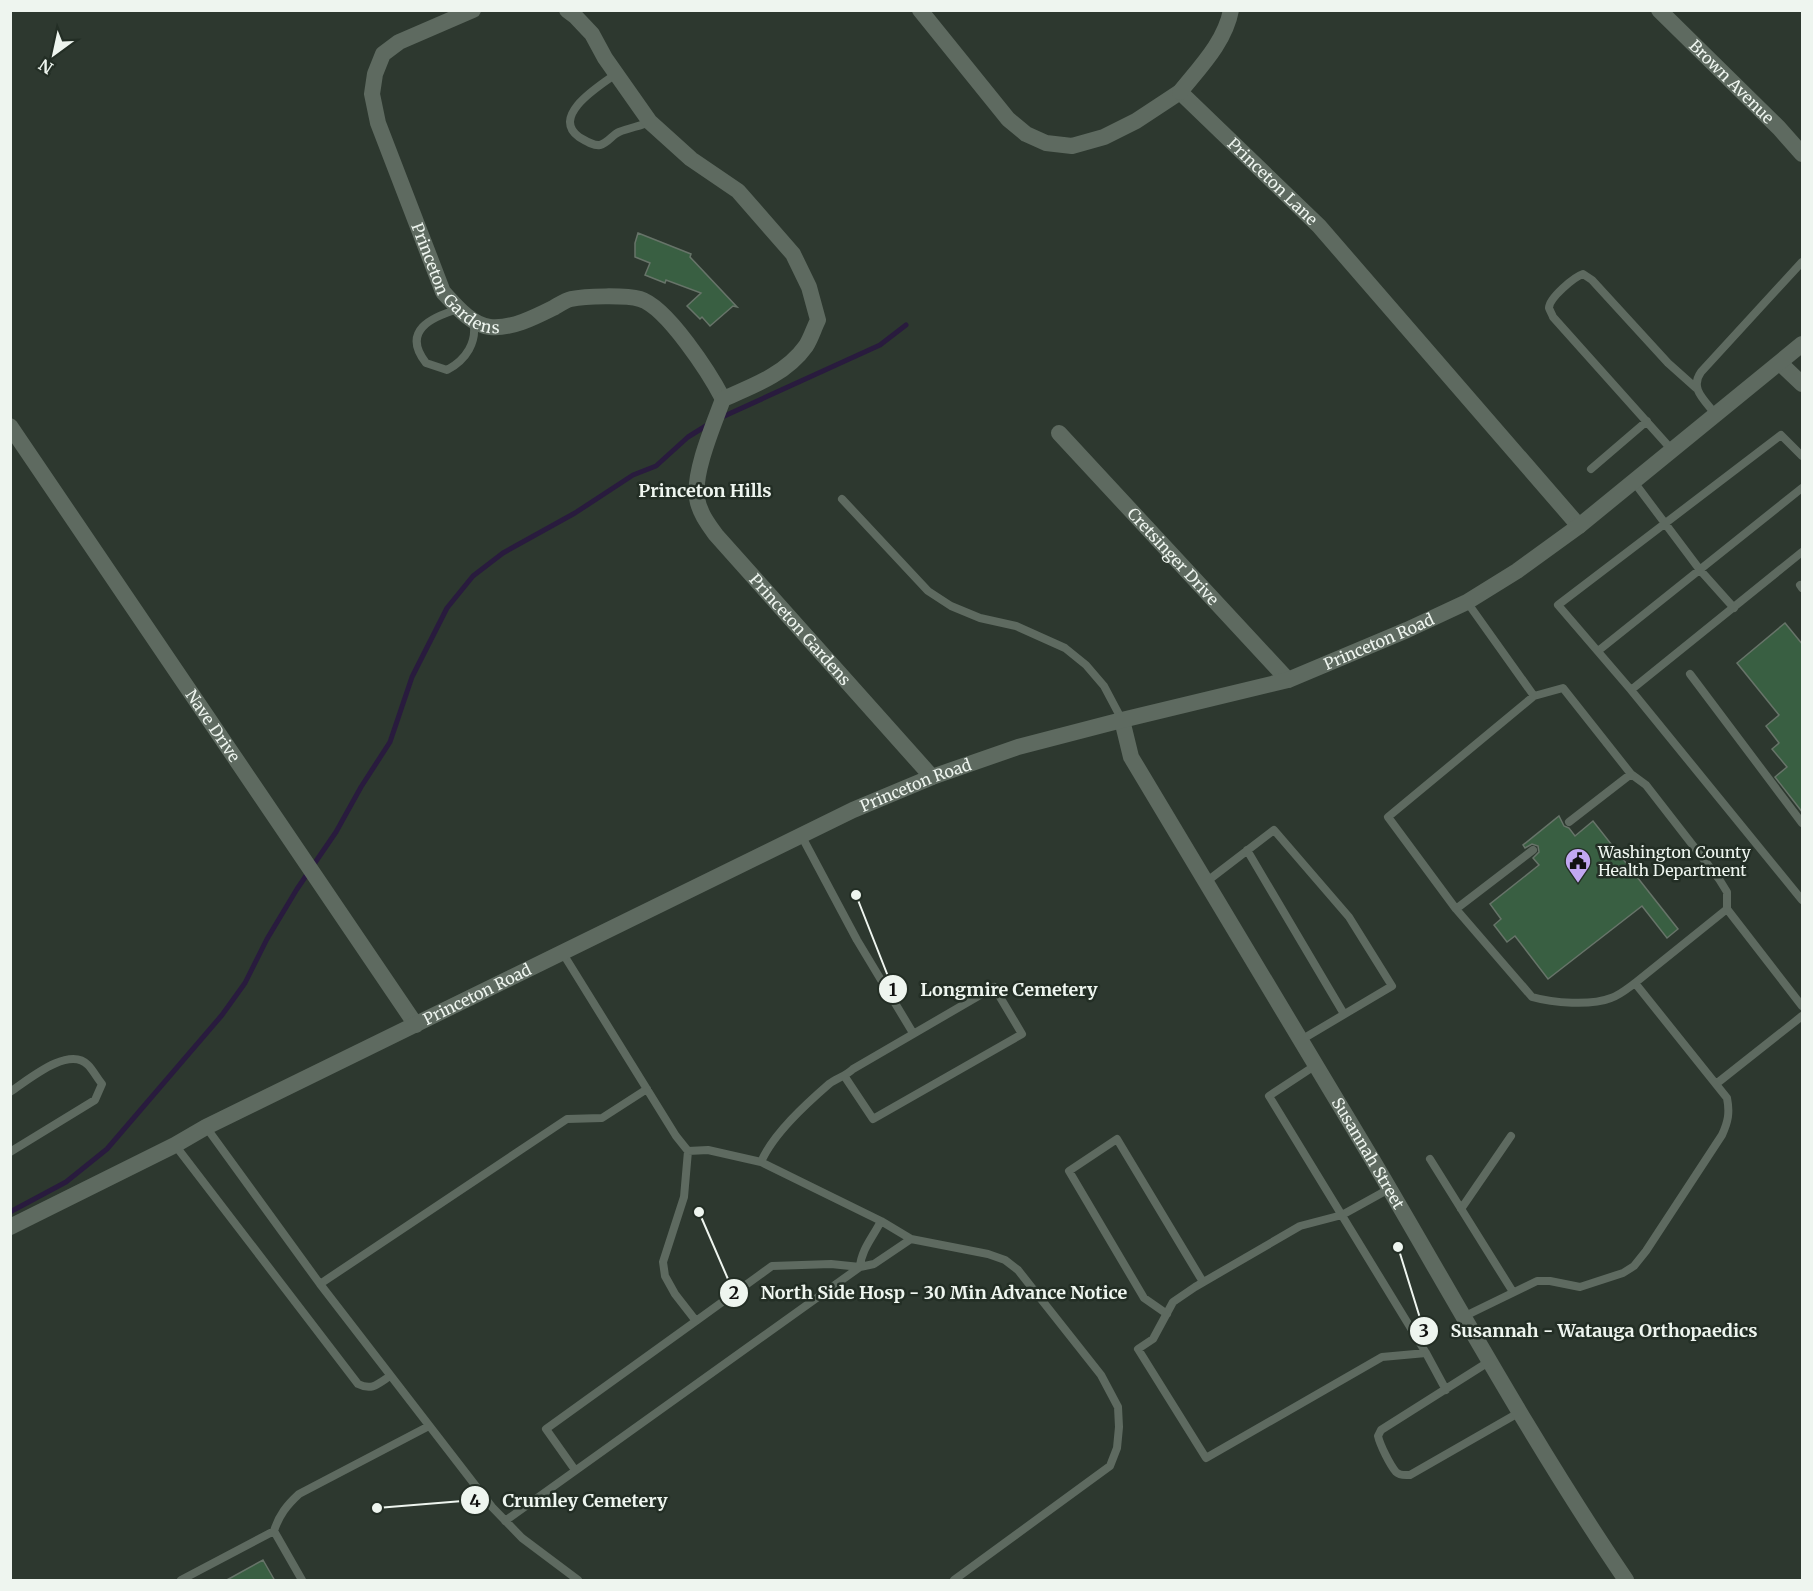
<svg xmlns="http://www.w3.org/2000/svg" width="1813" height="1591" viewBox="0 0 1813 1591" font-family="Merriweather,serif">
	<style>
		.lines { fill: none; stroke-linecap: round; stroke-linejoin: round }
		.stream { stroke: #291b3e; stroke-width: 5 }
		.building { fill: #395f42; stroke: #677469; stroke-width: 1.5 }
		.service { stroke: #5e6a60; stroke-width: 8 }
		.minor { stroke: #5e6a60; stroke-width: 16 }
		.tertiary { stroke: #5e6a60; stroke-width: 16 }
		.labels { text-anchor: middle; stroke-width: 5; stroke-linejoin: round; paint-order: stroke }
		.street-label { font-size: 16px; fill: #eef5ef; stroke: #232e25 }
		.poi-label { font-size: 16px; fill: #eef5ef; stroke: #232e25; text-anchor: start }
		.neighbourhood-label { font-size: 18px; font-weight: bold; fill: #eef5ef; stroke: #232e25 }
		.leader { fill: none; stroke: #eef5ef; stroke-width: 2 }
		.callout-dot { fill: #eef5ef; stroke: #232e25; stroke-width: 2 }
		.mark-label { font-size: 18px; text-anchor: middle; font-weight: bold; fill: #111 }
		.callout-label { font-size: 18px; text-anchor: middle; font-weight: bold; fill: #eef5ef; stroke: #232e25; stroke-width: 5; stroke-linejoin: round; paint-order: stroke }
	</style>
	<rect width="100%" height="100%" fill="#2d382f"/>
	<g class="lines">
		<path class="stream" d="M720,418l160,-73 26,-20
			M10,1212l56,-30 41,-33 115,-134 23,-32 22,-44 30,-50 39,-57 25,-45 29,-45 22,-65 35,-69 26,-32 30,-23 72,-40 58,-38 23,-9 32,-29 21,-13"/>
	</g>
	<path class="building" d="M638,233l53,21 -1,3 47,50 -4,-1 -23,20 -8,-9 -2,2 -13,-13 14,-13 -35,-13 -1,3 -20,-8 5,-12 -15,-6v-14z
		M1785,623l18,22v168l-28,-36 12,-10 -15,-18 7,-6 -13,-17 13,-11 -42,-52z
		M1559,816l5,10 5,2 6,8 18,-15 85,108 -11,9 -25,-32 -94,73 -33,-43 -8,6 -13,-17 7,-6 -11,-15 49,-39 -6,-7 6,-6 -1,-6 -6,-2 -7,4 -2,-3z
		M263,1560l12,21h-50z"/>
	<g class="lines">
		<path class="service" d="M616,74c-17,12 -66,42 -37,63 7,4 14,9 21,8 8,-2 12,-10 19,-13 10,-4 21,-6 31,-10
			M459,309c-28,8 -58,22 -33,54l21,7c19,-10 31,-28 26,-50
			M1716,415c-11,-15 -27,-26 -15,-43l101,-110
			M1672,450l-119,-133c-1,-3 -3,-6 -4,-9 0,-10 25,-31 34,-34l9,6 76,83 28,25
			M1802,456l-21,-21 -223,170 73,85 171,-138
			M1591,469l56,-48
			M1634,482l66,88 34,38
			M842,499l86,92 23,15 29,12 36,8 49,22 21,17 18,21 18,34
			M1800,585l2,3
			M1467,602l67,94
			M1598,651l204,-163
			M1690,674l112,149
			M1631,690l171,210
			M1631,774l15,11 73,94 8,13v17l75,97
			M801,835l56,105 56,93
			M1247,850l97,164
			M1533,850l-77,59 -68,-92 146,-121 29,-8 68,86 -62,48
			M1206,882l68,-52 75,87 43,69 -91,54
			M1456,909l76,88c21,6 59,9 79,1 9,-3 17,-10 24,-15l92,115c3,15 1,24 -5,37l-76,116 -12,15 -11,7 -43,14 -30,-6h-13l-74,36
			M562,952l114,184 12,15 -4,46 -21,65 2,14 10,18 21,27 -150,108 29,41
			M1635,983l92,-74
			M1316,1065l-47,31 157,257 20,37
			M1716,1084l86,-68
			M10,1092c18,-12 59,-47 78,-27 5,5 9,13 14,19l-7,16 -85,52
			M206,1127l114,157 172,223 30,31 56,42
			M175,1145l183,239c14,7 20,0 32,-8
			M688,1151l20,-1 53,12 120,59 30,18 77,15 17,6 13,10 83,105 17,32 1,20 -2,21 -7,18 -156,114
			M1430,1159l83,133
			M761,1162c12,-28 45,-58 68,-78 8,-6 17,-8 24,-15l141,-82 28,47 -149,85 -28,-42
			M1389,1189l-47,26 -42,11 -105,61 -22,15 -20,37 -15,10 68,109 176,-101 44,-4
			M1461,1209l50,-73
			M320,1284l247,-165 35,-1 45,-29
			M1167,1314l-23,-16 -75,-127 48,-32 86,143
			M696,1321l76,-55 59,-2 29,3 14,-3 37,-25
			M1490,1361l-109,69 -3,6c2,9 12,29 18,36 4,4 9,3 14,3l110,-63
			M505,1521l355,-254c1,-17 13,-30 21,-46
			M181,1580l93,-49
			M302,1580l-28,-49c5,-16 13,-26 25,-37l130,-68"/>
		<g class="minor">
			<path id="s1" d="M473,10l-74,32 -16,12 -8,20 -3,20 6,29 65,169c12,13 28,33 47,35 22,2 45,-10 65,-20 5,-3 11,-7 16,-8 14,-3 55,-4 69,0 27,8 70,75 83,100"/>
			<path id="s2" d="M567,10l8,6 17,18 13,24 45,64 41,37 47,32 55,63 16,33 9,33c-4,8 -7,18 -12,26 -20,28 -53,40 -83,53 -9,25 -30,73 -26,99 2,14 11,26 19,37l216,242"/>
			<path id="s3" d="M920,10l88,109 18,15 20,9 26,3 32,-9 32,-16 44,-29 139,134 260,300"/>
			<path id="s4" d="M1659,10l120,118 23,26"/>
			<path d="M1180,92c20,-25 45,-50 51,-82"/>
			<path d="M1780,363l22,21"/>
			<path id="s5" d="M10,426l406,599"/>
			<path id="s6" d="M1059,433l229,247"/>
			<path id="s7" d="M1122,720l9,37c80,134 161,267 241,402 83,141 162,286 254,421"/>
		</g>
		<path class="tertiary" id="s8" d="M10,1227l165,-82 31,-18 647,-317 79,-33 86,-30 104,-27 166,-40 119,-50 60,-28 50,-31 62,-45 223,-182"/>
	</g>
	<defs>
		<g id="civic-pin" transform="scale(1.35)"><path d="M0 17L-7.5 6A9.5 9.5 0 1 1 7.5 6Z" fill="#c2a8f2" stroke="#232e25"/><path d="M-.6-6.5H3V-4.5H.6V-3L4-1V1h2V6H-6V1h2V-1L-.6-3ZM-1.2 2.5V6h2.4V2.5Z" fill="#111"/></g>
	</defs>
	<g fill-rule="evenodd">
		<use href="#civic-pin" x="1578" y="861"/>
	</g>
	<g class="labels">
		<g class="street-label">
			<text dy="6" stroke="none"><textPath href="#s4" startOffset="102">Brown Avenue</textPath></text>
			<text dy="6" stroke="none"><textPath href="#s3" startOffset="462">Princeton Lane</textPath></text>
			<text dy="6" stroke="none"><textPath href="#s1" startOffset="351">Princeton Gardens</textPath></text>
			<text dy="6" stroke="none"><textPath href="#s6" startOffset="168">Cretsinger Drive</textPath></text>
			<text dy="6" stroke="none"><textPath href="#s2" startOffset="807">Princeton Gardens</textPath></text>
			<text dy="6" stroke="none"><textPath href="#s8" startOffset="1494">Princeton Road</textPath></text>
			<text dy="6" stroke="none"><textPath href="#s5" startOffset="362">Nave Drive</textPath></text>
			<text dy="6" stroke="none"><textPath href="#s8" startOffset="1008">Princeton Road</textPath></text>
			<text dy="6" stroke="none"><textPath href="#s8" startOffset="522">Princeton Road</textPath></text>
			<text dy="6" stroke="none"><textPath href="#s7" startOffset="500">Susannah Street</textPath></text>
		</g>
		<g class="poi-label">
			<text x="1598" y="858">Washington County<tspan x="1598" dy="18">Health Department</tspan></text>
		</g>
		<g class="neighbourhood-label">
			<text x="705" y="497">Princeton Hills</text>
		</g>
	</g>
	<path class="leader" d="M856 895L893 989M699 1212L734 1293M1398 1247L1424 1331M377 1508L475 1500"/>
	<g class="callout-dot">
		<circle cx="856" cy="895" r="6"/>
		<circle cx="699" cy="1212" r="6"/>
		<circle cx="1398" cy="1247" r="6"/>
		<circle cx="377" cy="1508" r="6"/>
		<circle cx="893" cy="989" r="15"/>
		<circle cx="734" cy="1293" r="15"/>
		<circle cx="1424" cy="1331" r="15"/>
		<circle cx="475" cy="1500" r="15"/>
	</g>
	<g class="mark-label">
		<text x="893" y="996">1</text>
		<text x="734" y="1299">2</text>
		<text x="1424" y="1337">3</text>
		<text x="475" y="1507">4</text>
	</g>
	<g class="callout-label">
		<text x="1009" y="996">Longmire Cemetery</text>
		<text x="944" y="1299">North Side Hosp - 30 Min Advance Notice</text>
		<text x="1604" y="1337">Susannah - Watauga Orthopaedics</text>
		<text x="585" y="1507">Crumley Cemetery</text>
	</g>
	<rect width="1813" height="1591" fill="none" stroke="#eef5ef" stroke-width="24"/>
	<g transform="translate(54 54) rotate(213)" stroke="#232e25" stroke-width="4.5" paint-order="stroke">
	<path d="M0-4.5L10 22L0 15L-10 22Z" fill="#eef5ef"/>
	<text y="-9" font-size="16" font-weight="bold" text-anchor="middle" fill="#eef5ef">N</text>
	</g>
</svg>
